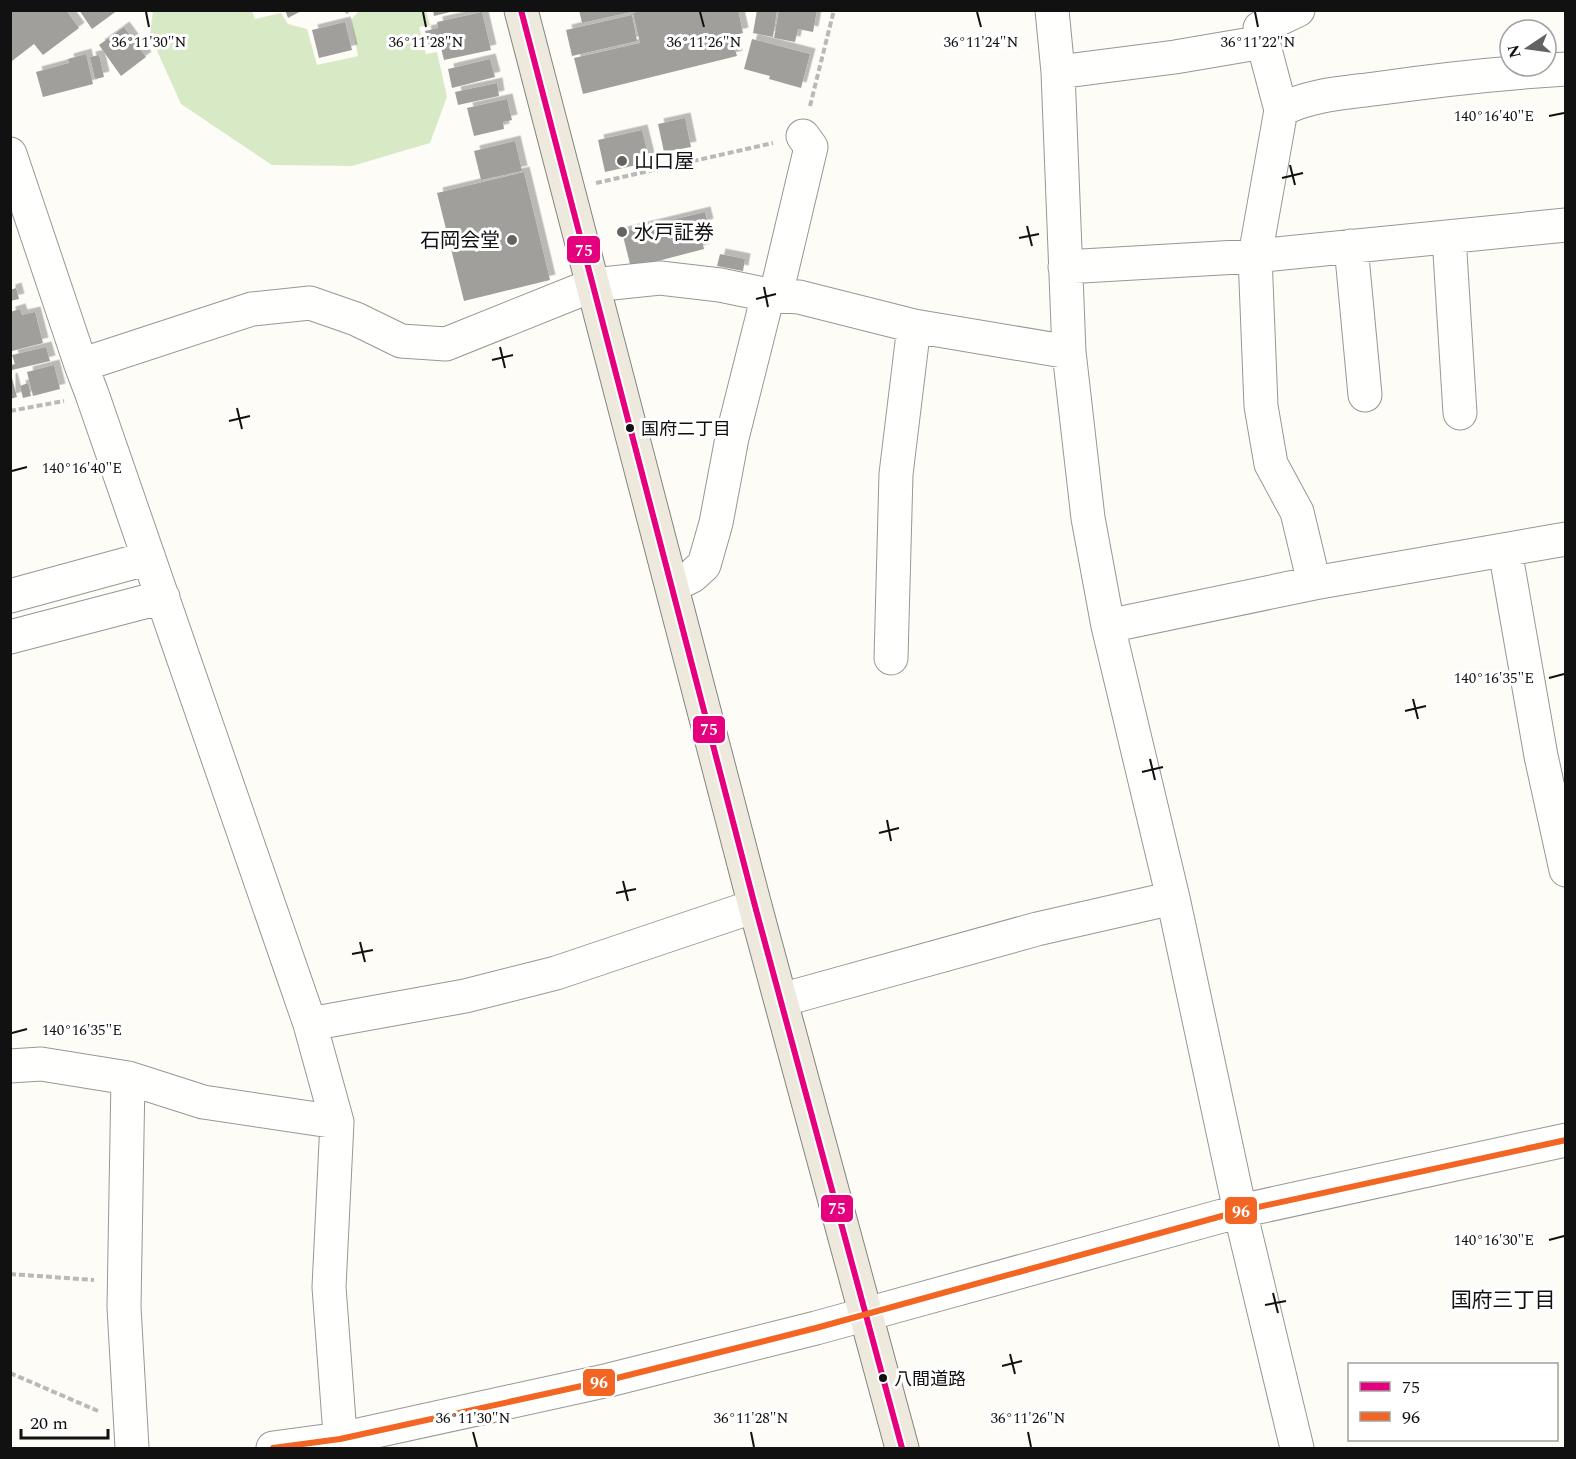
<svg xmlns="http://www.w3.org/2000/svg" width="1576" height="1459" viewBox="0 0 1576 1459" font-family="Spectral,'Noto Sans JP',serif">
	<style>
		.forest { fill: #d8eac5 }
		.building { fill: #a19f9c; filter: url(#shadow) }
		.lines { fill: none; stroke-linecap: round; stroke-linejoin: round }
		.minor-casing { stroke: #979795; stroke-width: 35 }
		.major-casing { stroke: #858482; stroke-width: 35 }
		.path { stroke: #b9b9b8; stroke-width: 4; stroke-dasharray: 6 3; stroke-linecap: butt }
		.minor { stroke: #fffffe; stroke-width: 33 }
		.major { stroke: #ede9dc; stroke-width: 33 }
		.bus-1-casing { stroke: #fff; stroke-width: 10 }
		.bus-2-casing { stroke: #fff; stroke-width: 10 }
		.bus-1 { stroke: #e5007d; stroke-width: 6 }
		.bus-2 { stroke: #f26522; stroke-width: 6 }
		.ticks { fill: none; stroke: #111; stroke-width: 2 }
		.poi-dot { fill: #646362; stroke: #fff; stroke-width: 2 }
		.bus-dot { fill: #111; stroke: #fff; stroke-width: 2 }
		.labels { text-anchor: middle; stroke-width: 6; stroke-linejoin: round; paint-order: stroke }
		.bus-label { font-size: 18px; fill: #111; stroke: #fff; text-anchor: start }
		.poi-label { font-size: 20px; fill: #111; stroke: #fff; text-anchor: start }
		.neighbourhood-label { font-size: 21px; fill: #111; stroke: #fff }
		.ticks-label { font-size: 15px; text-anchor: middle; fill: #111; stroke: #fff; stroke-width: 6; stroke-linejoin: round; paint-order: stroke }
		.line-badge { stroke: #fff; stroke-width: 2 }
		.badge-label { font-size: 16px; text-anchor: middle; font-weight: bold; fill: #fff }
	</style>
	<defs>
		<filter id="shadow"><feDropShadow dx="5.5" dy="-5.5" stdDeviation="0" flood-color="#0004"/></filter>
	</defs>
	<rect width="100%" height="100%" fill="#fdfcf7"/>
	<path class="forest" d="M153,11h99l3,8 26,-6 7,11 19,5 10,36 41,-9 -7,-36 8,-9h67l4,14 -11,2 7,27 11,-2 10,45 -17,46 -78,23 -80,-1 -91,-61 -31,-69z"/>
	<path class="building" d="M10,10h56l13,18 -36,27 -9,-11 -22,17z
		M79,10h39l-26,19z
		M285,10h18l-15,8z
		M433,10h21v1l-20,5z
		M579,10h51l1,2 -49,11z
		M645,10h93l5,23 -12,3 6,20 -154,38 -9,-36 66,-15 -7,-30z
		M757,10h20l-4,27 -20,-4z
		M779,10h38l-4,22 -15,-3 -3,13 -21,-4z
		M482,12l9,38 -47,10 -4,-16 -11,2 -4,-15 13,-3 -1,-6z
		M632,15l5,26 -65,15 -6,-26z
		M345,22l7,28 -33,8 -7,-28z
		M124,27l22,30 -25,19 -22,-31z
		M752,39l58,15 -9,34 -32,-9 1,-3 -26,-7z
		M86,54l7,30 -50,13 -7,-25 33,-9 -1,-4z
		M99,55l5,22 -9,2 -5,-22z
		M490,59l5,18 -43,11 -4,-19z
		M497,83l2,13 -41,9 -3,-13z
		M507,99l5,21 -9,2 1,7 -30,7 -7,-28z
		M685,118l6,29 -27,5 -6,-28z
		M642,130l8,32 -45,10 -7,-32z
		M515,141l7,30 -41,9 -7,-29z
		M524,172l26,108 -86,21 -27,-108z
		M705,212l3,12 -9,3 5,22 -73,19 -9,-36z
		M720,254l25,5 -2,12 -26,-5z
		M16,288l3,11 -9,2v-11z
		M20,309l2,6 13,-3 8,31 -31,8 -2,-39z
		M46,347l4,14 -38,9 -1,-5 4,-1 -3,-9z
		M54,365l6,24 -27,7 -6,-24z
		M12,378l5,19 -7,2v-20z
		M28,383l3,13 -8,2 -3,-12z"/>
	<g class="lines">
		<g class="minor-casing">
			<path id="minor" d="M1052,10l6,62 11,280 19,166 20,108 65,272 67,313 57,237
				M1263,42l-3,-14 38,-18
				M1058,72l117,-15 88,-15 18,68
				M10,154l71,211 11,29 218,630 27,98 -8,165 12,161
				M1449,237l11,176
				M1351,246l14,149
				M1065,267l190,-11 311,-31
				M81,365l171,-56 58,-6 46,16 45,22 45,3 147,-59 67,-7 60,7 48,10 31,2 115,29 155,26
				M1505,550l36,206 25,114
				M1314,583l-17,-71 -26,-48 -10,-58 -6,-150 26,-146c27,-15 62,-17 93,-21 64,-9 127,-16 192,-20
				M672,586l20,-10 12,-11 12,-42 16,-85 36,-143 10,-9 33,-139 -8,-11
				M10,596l139,-38
				M1108,626l206,-43 252,-44
				M10,637l153,-40
				M891,658l5,-184 18,-148
				M781,1000l256,-71 136,-31
				M310,1024l155,-28 91,-23 199,-67
				M10,1066l31,-2 87,14 75,24 134,20
				M128,1078l-4,229 8,141
				M273,1448l67,-9 269,-59 207,-52 424,-117 326,-71"/>
		</g>
		<g class="major-casing">
			<path id="major" d="M521,10l234,896 147,542"/>
		</g>
		<path class="path" d="M346,13l2,-3
			M810,106l24,-96
			M596,183l177,-40
			M10,411l54,-10
			M10,1274l84,6
			M10,1373l88,38"/>
		<use href="#minor" class="minor"/>
		<use href="#major" class="major"/>
		<g class="bus-1-casing">
			<path id="bus-1" d="M521,10l234,896 147,542"/>
		</g>
		<g class="bus-2-casing">
			<path id="bus-2" d="M273,1448l67,-9 269,-59 207,-52 424,-117 326,-71"/>
		</g>
		<use href="#bus-1" class="bus-1"/>
		<use href="#bus-2" class="bus-2"/>
	</g>
	<path class="ticks" d="M146,12l3,15M423,12l3,15M700,12l4,15M977,12l4,15M1255,12l3,15M1549,116l15,-3M1290,165l5,20M1282,178l21,-5M1027,226l5,20M1019,238l20,-4M764,287l4,20M756,299l20,-5M500,347l5,21M492,360l21,-5M237,408l5,21M229,421l21,-5M12,471l15,-4M1549,678l15,-4M1413,699l5,20M1405,711l21,-5M1150,759l5,21M1142,772l21,-5M887,820l4,21M879,833l20,-5M623,881l5,20M616,893l20,-4M360,942l5,20M352,954l21,-4M12,1033l15,-4M1549,1240l15,-4M1273,1293l5,20M1265,1305l21,-4M1010,1354l5,20M1002,1366l20,-5M473,1432l4,15M751,1432l3,15M1028,1432l3,15"/>
	<g class="poi-dot">
		<circle cx="622" cy="161" r="6"/>
		<circle cx="622" cy="232" r="6"/>
		<circle cx="512" cy="240" r="6"/>
	</g>
	<g class="bus-dot">
		<circle cx="630" cy="428" r="5"/>
		<circle cx="883" cy="1378" r="5"/>
	</g>
	<g class="labels">
		<g class="bus-label">
			<text x="641" y="435">国府二丁目</text>
			<text x="894" y="1385">八間道路</text>
		</g>
		<g class="poi-label">
			<text x="634" y="168">山口屋</text>
			<text x="634" y="239">水戸証券</text>
			<text x="500" y="247" text-anchor="end">石岡会堂</text>
		</g>
		<g class="neighbourhood-label">
			<text x="1503" y="1307">国府三丁目</text>
		</g>
	</g>
	<g class="ticks-label">
		<text x="149" y="47">36°11'30"N</text>
		<text x="426" y="47">36°11'28"N</text>
		<text x="704" y="47">36°11'26"N</text>
		<text x="981" y="47">36°11'24"N</text>
		<text x="1258" y="47">36°11'22"N</text>
		<text x="1494" y="121">140°16'40"E</text>
		<text x="82" y="473">140°16'40"E</text>
		<text x="1494" y="683">140°16'35"E</text>
		<text x="82" y="1035">140°16'35"E</text>
		<text x="1494" y="1245">140°16'30"E</text>
		<text x="473" y="1423">36°11'30"N</text>
		<text x="751" y="1423">36°11'28"N</text>
		<text x="1028" y="1423">36°11'26"N</text>
	</g>
	<g class="line-badge">
		<rect x="566" y="235" width="35" height="29" rx="6" fill="#e5007d"/>
		<rect x="692" y="715" width="34" height="29" rx="6" fill="#e5007d"/>
		<rect x="820" y="1194" width="34" height="29" rx="6" fill="#e5007d"/>
		<rect x="1224" y="1196" width="34" height="29" rx="6" fill="#f26522"/>
		<rect x="582" y="1368" width="34" height="29" rx="6" fill="#f26522"/>
	</g>
	<g class="badge-label">
		<text x="584" y="256">75</text>
		<text x="709" y="735">75</text>
		<text x="837" y="1214">75</text>
		<text x="1241" y="1217">96</text>
		<text x="599" y="1388">96</text>
	</g>
	<rect width="1576" height="1459" fill="none" stroke="#111111" stroke-width="24"/>
	<rect x="1348" y="1363" width="210" height="78" fill="#ffffff" stroke="#a0a0a0" stroke-width="1.5"/>
	<rect x="1360" y="1382" width="30" height="9" fill="#e5007d" stroke="#a0a0a0" stroke-width="1.5"/>
	<text x="1402" y="1393" font-size="18" fill="#111111">75</text>
	<rect x="1360" y="1412" width="30" height="9" fill="#f26522" stroke="#a0a0a0" stroke-width="1.5"/>
	<text x="1402" y="1423" font-size="18" fill="#111111">96</text>
	<g transform="translate(1528 48) rotate(257)"><circle r="28" fill="#ffffff" stroke="#a0a0a0" stroke-width="1.5"/>
	<path d="M0-4.5L10 22L0 15L-10 22Z" fill="#646362"/>
	<text y="-9" font-size="16" font-weight="bold" text-anchor="middle" fill="#111111">N</text>
	</g>
	<path d="M21 1429v9h87v-9" fill="none" stroke="#111111" stroke-width="3"/>
	<text x="30" y="1429" font-size="18" fill="#111111" stroke="#ffffff" stroke-width="4.5" paint-order="stroke">20 m</text>
</svg>
